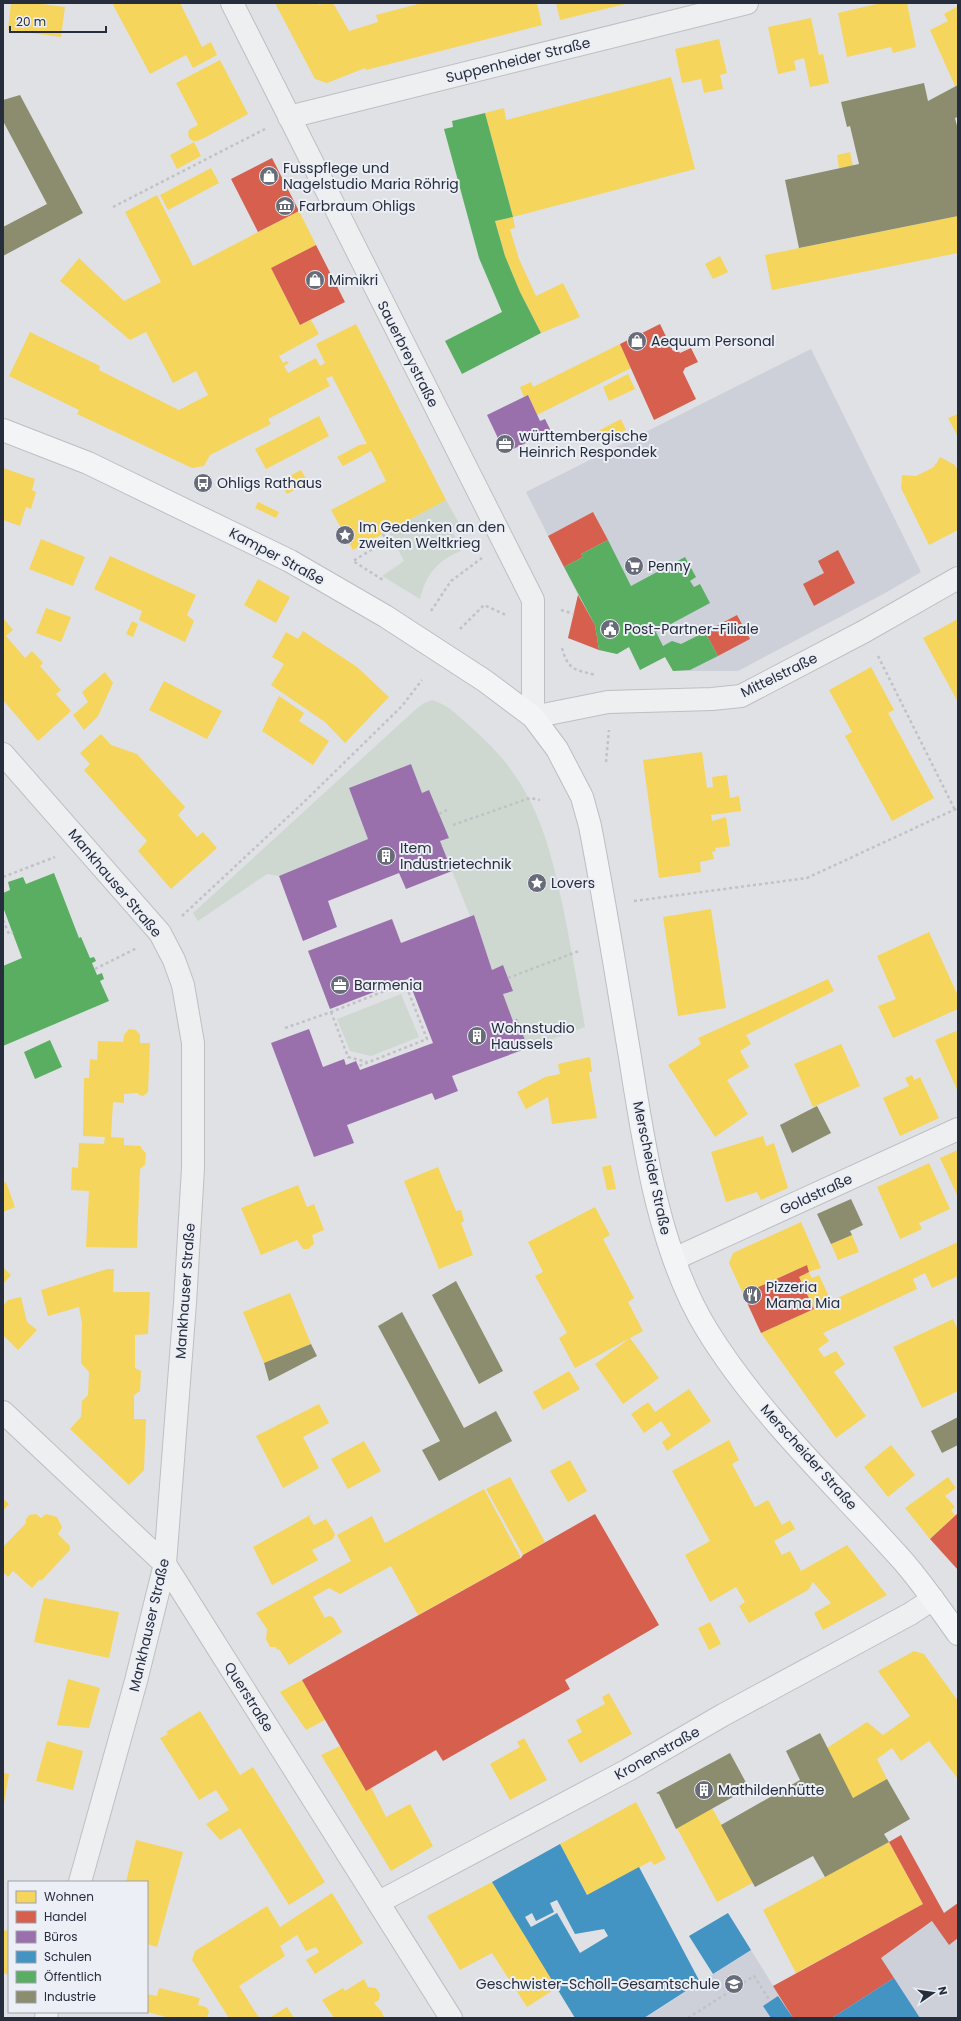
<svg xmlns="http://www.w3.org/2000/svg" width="961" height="2021" viewBox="0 0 961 2021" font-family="Poppins,sans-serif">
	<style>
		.built { fill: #cdd0d8 }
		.green { fill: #ced8d0 }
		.homes { fill: #f6d55c }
		.shops { fill: #d6604d }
		.offices { fill: #9970ab }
		.schools { fill: #4393c3; fill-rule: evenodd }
		.public { fill: #5aae61 }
		.industry { fill: #8c8c6e }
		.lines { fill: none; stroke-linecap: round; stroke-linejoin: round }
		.minor-casing { stroke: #bdbfc3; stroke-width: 24 }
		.major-casing { stroke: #bbbec3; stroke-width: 24 }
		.path { stroke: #c1c2c7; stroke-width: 2.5; stroke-dasharray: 3 3; stroke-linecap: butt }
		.minor { stroke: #eeeff1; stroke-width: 22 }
		.major { stroke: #f3f4f5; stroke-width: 22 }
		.labels { text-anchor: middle; stroke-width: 4; stroke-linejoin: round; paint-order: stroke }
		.street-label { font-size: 14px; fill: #262d3d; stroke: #eceff5 }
		.poi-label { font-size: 14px; fill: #262d3d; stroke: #eceff5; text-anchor: start }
	</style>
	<rect width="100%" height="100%" fill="#dfe1e5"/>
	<path class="built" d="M811,349l110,223 -34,20 -149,79h-65l-8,-14 -25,13 -11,-23 -12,7 -18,-4 -31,-12 10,-43 -52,-103z
		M958,1903v115h-161z
		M751,1950l42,68h-149l15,-9z"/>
	<path class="green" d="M446,500l14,25 -8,5 9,21c-23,9 -35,23 -41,48l-38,-23 22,-15 -16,-30z
		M432,700c16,4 28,18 40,28 60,52 75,104 91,179 8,40 15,80 22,120l-57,21 -11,-28 -4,1 -10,-27 9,-4 -9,-25 -11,5 -18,-55 -4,1 -30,-75 9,-3 -20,-47 -7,2 -11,-29 -62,24 19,51 -89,37 -12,-2 -69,47 -5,-8 222,-203 9,-7z
		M401,994l18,43 -48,19 -21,-5 -13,-32z"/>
	<path class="homes" d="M11,3h23l31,4 -4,30 -53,-7z
		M112,3h68l22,44 9,-5 6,13 -24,13 -7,-13 -36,19z
		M275,3h43l1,2 5,-2h9l16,28 29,-9 -2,-7 46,-12h115l5,22 -176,45 -1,-2 -38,15 -12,-4z
		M556,3h69v1l-65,16z
		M881,3h26l9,44 -23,6 -2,-6 -44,10 -9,-44z
		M958,6v79l-3,1 -25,-56 18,-9 -4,-7z
		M811,18l8,37 4,-1 6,29 -19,4 -6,-29 -10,3 2,9 -18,4 -10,-47z
		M719,39l8,34 -7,2 3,14 -19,4 -3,-14 -19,4 -7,-34z
		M220,60l28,54 -44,24 -7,3h-4l-4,-3 -1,-6 2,-3 8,-4 -22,-42z
		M671,77l24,92 -182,48 2,11 -5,1 9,30 17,37 27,-13 17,34 -39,16 -21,-41 -15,-36 -10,-35 18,-4 -28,-104 19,-5 2,12z
		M194,142l7,14 -24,13 -7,-14z
		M850,152l3,14 -14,2 -2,-13z
		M211,168l8,15 -51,27 -8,-15z
		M157,195l36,71 106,-55 17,34 -45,23 29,57 11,-5 8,14 -40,22 4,7 4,-2 2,2 -5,3 4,7 28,-15 4,8 5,-3 -9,-19 40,-20 90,176 -93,50 -22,-40 55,-29 -15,-30 -28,15 -6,-9 22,-12 8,-1 -35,-68 -6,2 4,8 -62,33 3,5 -61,31 -6,11 -12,2 -115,-54 2,-4 -70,-34 21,-44 70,34 -1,4 80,40 29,-15 -12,-24 -23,12 -27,-51 -16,8 -70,-59 19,-23 45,43 37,-19 -36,-70z
		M958,216v37l-186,37 -7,-35z
		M720,256l8,16 -15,7 -8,-15z
		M620,344l11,24 -94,47 -9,-20 -4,2 -4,-10 11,-5 2,5z
		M628,374l7,15 -26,12 -6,-14z
		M958,414v23l-10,-19z
		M319,416l10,20 -63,33 -11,-20z
		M621,419l5,11 -22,11 -4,-11z
		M940,457l15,8 3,6v59l-29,15 -28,-57 1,-13 14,1 18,-9 1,-3h1z
		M3,468l32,11 -3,11 4,2 -5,17 -5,-2 -6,19 -17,-6z
		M301,470l7,12 -21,12 -7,-13z
		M258,502l21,10 -3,6 -21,-10z
		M41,539l44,18 -12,29 -44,-17z
		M110,556l86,39 -9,20 7,6 -9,21 -46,-22 3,-9 -48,-22z
		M258,579l32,18 -14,26 -32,-18z
		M46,608l25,9 -10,25 -25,-9z
		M3,618l10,12 -7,6 19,22 7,-7 11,12 -3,3 21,24 -5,4 15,17 -33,30 -35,-41z
		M958,619v83l-35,-64z
		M132,621l6,3 -5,13 -7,-3z
		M303,631l54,36 32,30 -44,46 -20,-21 -54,-37 13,-21 -12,-7 14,-25 12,7z
		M871,667l23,43 -6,3 46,85 -42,23 -47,-85 7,-4 -23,-42z
		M105,672l8,11 -15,33 -14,14 -11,-15 15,-13 -6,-10z
		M164,681l58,30 -15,28 -58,-29z
		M279,696l25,17 -5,8 30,20 -16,24 -51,-34z
		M101,734l10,11 26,9 48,53 -7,8 19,22 6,-5 14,16 -46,41 -33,-38 9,-10 -63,-71 6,-6 -10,-11z
		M702,752l5,36 6,-1 -1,-10 15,-2 3,23 9,-2 2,15 -30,4 1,6 14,-4 4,29 -15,2 1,3 -4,1 2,7 -14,3 1,10 -42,6 -16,-118z
		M711,909l15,99 -48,8 -15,-99z
		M929,932l29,64v13l-65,29 -15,-32 18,-7 -19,-43z
		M828,979l6,12 -88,44 5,9 -11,7 9,16 -22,13 21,34 -33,23 -47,-72 33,-21 -3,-6z
		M129,1029l7,1 4,5v8h10l-2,49 -5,4 -4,-1 -1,-2 -14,1v9l-11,-1 -2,35 13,1v7l17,1v2l5,5 -1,12 -5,4 -3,79 -51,-1 3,-56 -18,-1 1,-23 6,1 1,-25 25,1 1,-7 -22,-1 1,-58h5l1,-19 7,1 1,-19 25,1 1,-7z
		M956,1031l2,4v57l-23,-52z
		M841,1044l19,42 -47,21 -19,-43z
		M590,1057l2,15h-3l8,46 -45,6 -4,-27 -22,12 -9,-17 28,-15 15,-3 -2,-10z
		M912,1075l2,5 6,-3 19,41 -39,18 -17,-38 26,-12 -4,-8z
		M763,1136l3,10 8,-3 14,45 -27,12 -4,-8 -31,10 -15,-50z
		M958,1150v47l-18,-39z
		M929,1163l21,46 -31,14 3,6 -22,10 -23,-52z
		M611,1165l5,24 -9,1 -5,-23z
		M438,1167l18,44 5,-1 3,11 -3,2 12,32 -34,14 -35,-88z
		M6,1182l9,25 -12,5v-29z
		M298,1185l9,22 7,-3 10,26 -12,5 2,9 -6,5h-5l-6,-9 -36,15 -20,-47z
		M595,1207l15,28 -7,4 31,59 -6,4 15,29 -68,37 -16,-30 8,-5 -32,-57 8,-4 -15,-30z
		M801,1222l20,46 -12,4 -2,-7 -64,29 -14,-31 4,-10z
		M852,1235l7,17 -21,8 -7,-16z
		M958,1242v34l-26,12 -7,-15 -12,6 4,10 -94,44 6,8 -11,8 6,8 12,-6 9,13 -11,8 32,44 -30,22 -75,-105 53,-24 -15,-32 10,-5 3,6 7,-3 12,26z
		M3,1267l8,8 -8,9z
		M107,1269h7l-1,23h37l-2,42 -13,1v33l6,3 -1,20 -6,4v24h12l-2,51 -15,15 -59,-56 11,-12 1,-16 6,-6 1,-23 -8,-9 1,-40 -3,-16 -31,9 -7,-26z
		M290,1293l21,51 -47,19 -21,-51z
		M21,1297l6,25 10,8 -19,20 -15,-15v-29l5,-6z
		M953,1319l5,11v61l-36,17 -29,-61z
		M630,1338l29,40 -36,26 -28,-40z
		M569,1371l11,18 -37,21 -10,-18z
		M689,1389l22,32 -44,30 -5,-9 9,-7 -10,-14 -17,12 -13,-19 17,-12 7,10z
		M319,1404l10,19 -26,14 16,31 -36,20 -27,-52z
		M729,1440l10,20 -7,4 23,43 13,-7 14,25 8,-5 5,9 -21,12 8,14 8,-4 11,20 46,-26 40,50 -64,35 -9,-17 17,-10 -18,-21 -5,8 -59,33 -10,-17 19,-12 -13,8 -9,-15 -26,15 -25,-47 25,-14 -38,-70z
		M364,1441l17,30 -33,18 -17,-30z
		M891,1445l24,30 -27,22 -24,-30z
		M570,1460l17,31 -19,11 -18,-31z
		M510,1477l35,65 -22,13 -37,-66z
		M948,1477l8,11 -11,8 10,11 -4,3 4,5 -25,24 -25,-31z
		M484,1489l37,69 -103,57 -27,-49 -51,28 -11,-6 -16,9 12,21 3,-2 5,1 9,15 -53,33 -10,-16 -2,1 -1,-3h-6l-4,-8 1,-10 -11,-16 95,-52 -14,-26 35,-19 13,27z
		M3,1499l6,5 -6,7z
		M36,1514l5,4 5,-4 11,3 5,10 -4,7 12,12v4l-29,31 -1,-2 -8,9 -19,-17 -5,6 -5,-5v-25l23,-24v-4l3,-4z
		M312,1514l-3,3 5,8 12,-6 9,15 -2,5 -21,11 6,10 -46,25 -19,-38z
		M44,1598l75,14 -10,46 -75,-16z
		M710,1622l11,22 -12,6 -11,-22z
		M914,1651l10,3 34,47v78l-29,-38 -28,20 -9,-13 -15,11 10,20 -34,19 -26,-50 40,-26 16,13 27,-19 -32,-45z
		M68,1679l32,9 -11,40 -32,-3z
		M302,1680l23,40 -19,10 -26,-38z
		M609,1693l23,41 -52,29 -13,-23 15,-8 -6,-12 29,-16 -3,-7z
		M200,1711l40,64 13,-8 72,115 -36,23 -49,-77 -20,12 -14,-16 23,-14 -13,-20 -17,10 -39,-62 8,-4 -2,-2z
		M524,1738l23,42 -37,20 -20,-36 30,-17 -3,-5z
		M47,1741l36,10 -10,39 -37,-9z
		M340,1746l26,45 5,-4 15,30 24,-13 23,42 -42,25 -70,-116z
		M3,1773l6,1 -5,29h-1z
		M636,1802l30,57 -12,6 -3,-4 -64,34 -27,-51z
		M712,1808l42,74 -37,20 -40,-74z
		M136,1840l47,12 -26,95 -10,-3v-62h-21z
		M889,1842l34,62 -127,69 -33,-63z
		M492,1882l66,105 -31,20 -35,-54 -32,17 -33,-54z
		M332,1893l31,50 -48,31 -9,-14 13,-8 -3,-5 -10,4 -9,-16 -17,11 5,10 -46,30 20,32h-30l-37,-58 3,-9 72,-45 13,21z
		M3,1930l6,1v44l-6,-2z
		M364,1979l4,8 8,1 4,6 -1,6 -5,3 8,9 2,6h-50l-12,-18 21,-12 2,3z
		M159,1988l41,10 -2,7 8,2 3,4 -2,7h-37l-23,-6v-18l10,2z
		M287,2007l7,11h-25z"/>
	<path class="shops" d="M272,158l27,53 -41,21 -27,-53z
		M316,245l29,57 -45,23 -29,-57z
		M660,324l13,27 4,-2 3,4 11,-5 7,14 -13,6 -2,4 13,27 -42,21 -34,-76z
		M593,512l15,28 -27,14 2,3 -19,10 -16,-31z
		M838,550l17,33 -41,23 -11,-22 21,-11 -6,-12z
		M578,595l17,30 4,25 -31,-12z
		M737,615l13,24 -32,17 -13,-24z
		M807,1265l2,7 -10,5 15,32 -53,24 -18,-39z
		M958,1513v57l-28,-31z
		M595,1514l64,111 -94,55 5,9 -127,72 -7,-11 -70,41 -64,-111 219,-122 2,-3z
		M901,1835l43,78 14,-10v35l-9,7 -17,-24 -51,37 13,20 -62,40h-39l-20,-32 150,-82 -34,-62z"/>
	<path class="offices" d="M528,395l12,26 5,-2 6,12 -46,22 -18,-38z
		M411,764l11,29 7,-3 20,48 -9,3 12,30 -46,18 -7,-16 -71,28 9,26 -34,14 -24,-65 89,-37 -19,-51z
		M474,915l18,55 11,-5 10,26 -10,3 10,27 4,-2 11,29 -76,28 6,15 -23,9 -3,-7 -85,32 7,18 -40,14 -43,-114 38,-14 14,38 21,-8 2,6 10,-4 4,9 73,-27 -25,-64 -78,30 -22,-58 84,-32 9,24z"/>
	<path class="schools" d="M560,1844l27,51 52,-28 61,115 -56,36h-69l-83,-136zM557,1900l18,34 29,-5 4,7 -28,17 -23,-40 -26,14 -6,-10 7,-4 4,8 18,-9 -4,-9z
		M728,1913l23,37 -38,24 -24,-38z
		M894,1978l26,40h-88z
		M778,1996l15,22h-22l-8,-12z"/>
	<path class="public" d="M485,113l28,104 -18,4 10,35 15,36 21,41 -79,41 -17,-33 57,-29 -23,-54 -35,-129 9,-2 -1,-6z
		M608,540l23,46 54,-29 11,20 -6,4 4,6 6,-3 10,19 -54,29 7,14 9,-5 9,3 24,-12 13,24 -28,14 -17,1 -8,-14 -25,13 -11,-23 -12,7 -18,-4 -4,-25 -31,-58 19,-10 -2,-3z
		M54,873l25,65 2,-1 9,21 4,-1 2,4 -4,2 5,12 5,-2 2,6 -4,2 9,20 -106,45v-80l19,-8 -19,-51v-14l7,-3 -2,-8 15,-5 3,7z
		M50,1040l12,27 -27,12 -11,-27z"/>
	<path class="industry" d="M924,83l4,18 30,-16v32l-3,1 3,12v86l-159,32 -14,-68 74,-16 -9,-38 -3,1 -6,-25z
		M20,95l63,118 -80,43v-29l44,-23 -44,-83v-21z
		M817,1106l14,27 -39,20 -12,-28z
		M851,1199l12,26 -13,6 2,4 -21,9 -14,-30z
		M456,1281l47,90 -24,13 -47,-89z
		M402,1312l62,116 32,-17 16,30 -73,40 -17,-31 18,-9 -62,-115z
		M311,1344l6,12 -48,25 -5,-18z
		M958,1417v28l-16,8 -11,-22z
		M820,1733l33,65 34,-19 23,40 -26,15 5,8 -64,35 -12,-21 -58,31 -34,-62 79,-45 -14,-29z
		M730,1753l20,37 -2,1 -1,-2 -71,40 -17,-35 -3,-1z"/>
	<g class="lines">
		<g class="minor-casing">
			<path id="minor" d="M232,3l301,597v117l75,-15 104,-3 29,-3 124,-65 93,-53
				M289,117l458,-114
				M3,754l157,179 14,27 9,25 10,58v125l-8,135 -20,261 -29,117 -56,201
				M674,1259l284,-130
				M3,1412l162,152 286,454
				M379,1902l249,-132 95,-55 187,-101 23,-15
				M46,2018l1,-6"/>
		</g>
		<g class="major-casing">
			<path id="major" d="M3,430l85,33 202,98 95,55 100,65 48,36 24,32 25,48 8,29c15,77 27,154 40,231 14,89 29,195 77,273 53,86 129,156 196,231 20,23 37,48 55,73"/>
		</g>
		<path class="path" d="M113,207l152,-78
			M383,534l3,7 -33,20 30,19
			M561,610l13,4
			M431,611l20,-30 31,-23
			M460,629l24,-24 22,10
			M562,648c6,22 13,22 34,27
			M878,656l77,154
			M606,762l3,-32
			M439,814l8,-4
			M453,825l77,-27 10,2
			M3,877l52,-20
			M634,901l173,-23 151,-70
			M182,916l123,-115 97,-95 20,-26
			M3,920l6,14 4,-2
			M95,969l42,-21
			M508,978l71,-27
			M331,1012l17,45 19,5
			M285,1028l46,-16 74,-29 22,56 -68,27
			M688,2018l66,-42 16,25"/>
		<use href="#minor" class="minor"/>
		<use href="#major" class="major"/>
	</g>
	<defs>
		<g id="shop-disc" transform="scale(1)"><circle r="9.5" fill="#676c78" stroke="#eceff5"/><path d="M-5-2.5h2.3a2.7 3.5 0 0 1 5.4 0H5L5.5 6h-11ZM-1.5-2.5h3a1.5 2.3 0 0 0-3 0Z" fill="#fff"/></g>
		<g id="museum-disc" transform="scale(1)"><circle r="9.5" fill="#676c78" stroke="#eceff5"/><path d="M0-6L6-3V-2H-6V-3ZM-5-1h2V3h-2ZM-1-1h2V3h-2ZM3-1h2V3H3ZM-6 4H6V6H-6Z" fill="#fff"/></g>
		<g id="office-disc" transform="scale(1)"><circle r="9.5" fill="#676c78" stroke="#eceff5"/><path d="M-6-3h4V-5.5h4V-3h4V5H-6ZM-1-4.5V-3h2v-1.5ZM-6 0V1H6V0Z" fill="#fff"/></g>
		<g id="bus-disc" transform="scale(1)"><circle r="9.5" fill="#676c78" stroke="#eceff5"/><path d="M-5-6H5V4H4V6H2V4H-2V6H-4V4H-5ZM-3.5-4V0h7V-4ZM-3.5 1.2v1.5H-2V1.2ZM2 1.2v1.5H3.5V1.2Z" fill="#fff"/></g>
		<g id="sight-disc" transform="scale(1)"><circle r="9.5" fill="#676c78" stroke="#eceff5"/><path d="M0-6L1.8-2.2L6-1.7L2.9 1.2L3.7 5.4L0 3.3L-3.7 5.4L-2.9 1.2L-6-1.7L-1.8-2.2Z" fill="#fff"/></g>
		<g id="supermarket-disc" transform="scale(1)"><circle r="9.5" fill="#676c78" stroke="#eceff5"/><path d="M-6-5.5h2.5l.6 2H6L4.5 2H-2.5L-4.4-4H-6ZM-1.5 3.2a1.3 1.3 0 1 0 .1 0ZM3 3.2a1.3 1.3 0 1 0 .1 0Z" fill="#fff"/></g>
		<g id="civic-disc" transform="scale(1)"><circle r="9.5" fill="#676c78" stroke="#eceff5"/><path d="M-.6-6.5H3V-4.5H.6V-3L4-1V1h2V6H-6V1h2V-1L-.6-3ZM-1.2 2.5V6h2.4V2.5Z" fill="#fff"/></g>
		<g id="building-disc" transform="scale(1)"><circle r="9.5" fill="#676c78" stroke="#eceff5"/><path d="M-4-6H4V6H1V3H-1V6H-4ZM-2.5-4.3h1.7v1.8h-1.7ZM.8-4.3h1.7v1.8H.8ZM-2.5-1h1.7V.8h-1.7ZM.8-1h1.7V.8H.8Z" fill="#fff"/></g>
		<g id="restaurant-disc" transform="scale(1)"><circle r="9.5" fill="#676c78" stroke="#eceff5"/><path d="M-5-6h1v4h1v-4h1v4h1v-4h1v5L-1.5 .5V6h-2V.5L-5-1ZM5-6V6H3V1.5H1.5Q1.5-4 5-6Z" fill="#fff"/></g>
		<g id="school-disc" transform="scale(1)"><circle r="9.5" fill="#676c78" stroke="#eceff5"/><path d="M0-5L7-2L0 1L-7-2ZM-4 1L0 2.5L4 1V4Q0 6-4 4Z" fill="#fff"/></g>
	</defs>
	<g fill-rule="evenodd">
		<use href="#shop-disc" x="269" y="176"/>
		<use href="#museum-disc" x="285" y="206"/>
		<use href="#shop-disc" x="315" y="280"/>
		<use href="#shop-disc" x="637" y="341"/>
		<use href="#office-disc" x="505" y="444"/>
		<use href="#bus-disc" x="203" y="483"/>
		<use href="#sight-disc" x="345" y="535"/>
		<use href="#supermarket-disc" x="634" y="566"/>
		<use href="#civic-disc" x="610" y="629"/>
		<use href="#building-disc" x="386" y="856"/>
		<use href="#sight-disc" x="537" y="883"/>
		<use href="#office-disc" x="340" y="985"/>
		<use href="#building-disc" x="477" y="1036"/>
		<use href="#restaurant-disc" x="752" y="1295"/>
		<use href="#building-disc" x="704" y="1790"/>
		<use href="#school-disc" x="734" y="1984"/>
	</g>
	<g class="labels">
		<g class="street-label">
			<text transform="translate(518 60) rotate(-14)" y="5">Suppenheider Straße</text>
			<text transform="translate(408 354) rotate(63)" y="5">Sauerbreystraße</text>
			<text transform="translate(277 556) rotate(28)" y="5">Kamper Straße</text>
			<text transform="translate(779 675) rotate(-26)" y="5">Mittelstraße</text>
			<text transform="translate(115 883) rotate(50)" y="5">Mankhauser Straße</text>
			<text transform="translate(652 1168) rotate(78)" y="5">Merscheider Straße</text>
			<text transform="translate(816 1194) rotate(-25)" y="5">Goldstraße</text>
			<text transform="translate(185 1291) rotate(-86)" y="5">Mankhauser Straße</text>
			<text transform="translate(809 1457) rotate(48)" y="5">Merscheider Straße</text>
			<text transform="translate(149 1625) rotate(-77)" y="5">Mankhauser Straße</text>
			<text transform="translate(249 1697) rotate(58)" y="5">Querstraße</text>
			<text transform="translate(657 1753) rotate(-29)" y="5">Kronenstraße</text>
		</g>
		<g class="poi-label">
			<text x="283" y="173">Fusspflege und<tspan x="283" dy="16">Nagelstudio Maria Röhrig</tspan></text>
			<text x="299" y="211">Farbraum Ohligs</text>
			<text x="329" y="285">Mimikri</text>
			<text x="651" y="346">Aequum Personal</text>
			<text x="519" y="441">württembergische<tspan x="519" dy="16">Heinrich Respondek</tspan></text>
			<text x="217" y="488">Ohligs Rathaus</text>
			<text x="359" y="532">Im Gedenken an den<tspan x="359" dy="16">zweiten Weltkrieg</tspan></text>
			<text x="648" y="571">Penny</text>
			<text x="624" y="634">Post-Partner-Filiale</text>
			<text x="400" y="853">Item<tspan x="400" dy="16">Industrietechnik</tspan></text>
			<text x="551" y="888">Lovers</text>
			<text x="354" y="990">Barmenia</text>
			<text x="491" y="1033">Wohnstudio<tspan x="491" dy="16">Haussels</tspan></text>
			<text x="766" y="1292">Pizzeria<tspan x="766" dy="16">Mama Mia</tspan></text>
			<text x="718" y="1795">Mathildenhütte</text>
			<text x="720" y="1989" text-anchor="end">Geschwister-Scholl-Gesamtschule</text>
		</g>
	</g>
	<rect width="961" height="2021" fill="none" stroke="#262d3d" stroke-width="8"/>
	<rect x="8" y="1881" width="140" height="132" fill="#eceff5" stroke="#9da1ab"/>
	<rect x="16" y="1891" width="20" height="12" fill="#f6d55c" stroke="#9da1ab"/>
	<text x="44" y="1901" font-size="12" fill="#262d3d">Wohnen</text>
	<rect x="16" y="1911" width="20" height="12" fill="#d6604d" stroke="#9da1ab"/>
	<text x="44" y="1921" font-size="12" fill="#262d3d">Handel</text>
	<rect x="16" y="1931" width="20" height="12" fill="#9970ab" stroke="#9da1ab"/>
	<text x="44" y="1941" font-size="12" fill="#262d3d">Büros</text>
	<rect x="16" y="1951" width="20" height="12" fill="#4393c3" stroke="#9da1ab"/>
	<text x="44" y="1961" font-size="12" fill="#262d3d">Schulen</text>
	<rect x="16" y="1971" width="20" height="12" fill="#5aae61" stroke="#9da1ab"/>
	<text x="44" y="1981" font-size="12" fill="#262d3d">Öffentlich</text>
	<rect x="16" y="1991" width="20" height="12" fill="#8c8c6e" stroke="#9da1ab"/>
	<text x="44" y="2001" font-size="12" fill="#262d3d">Industrie</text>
	<g transform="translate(933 1993) rotate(77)" stroke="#eceff5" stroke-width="3" paint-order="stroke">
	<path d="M0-3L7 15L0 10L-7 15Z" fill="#262d3d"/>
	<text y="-6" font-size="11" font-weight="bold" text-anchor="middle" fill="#262d3d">N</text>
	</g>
	<path d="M10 26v6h96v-6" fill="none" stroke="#262d3d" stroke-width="2"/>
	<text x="16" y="26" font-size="12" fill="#262d3d" stroke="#eceff5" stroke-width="3" paint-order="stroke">20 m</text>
</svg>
